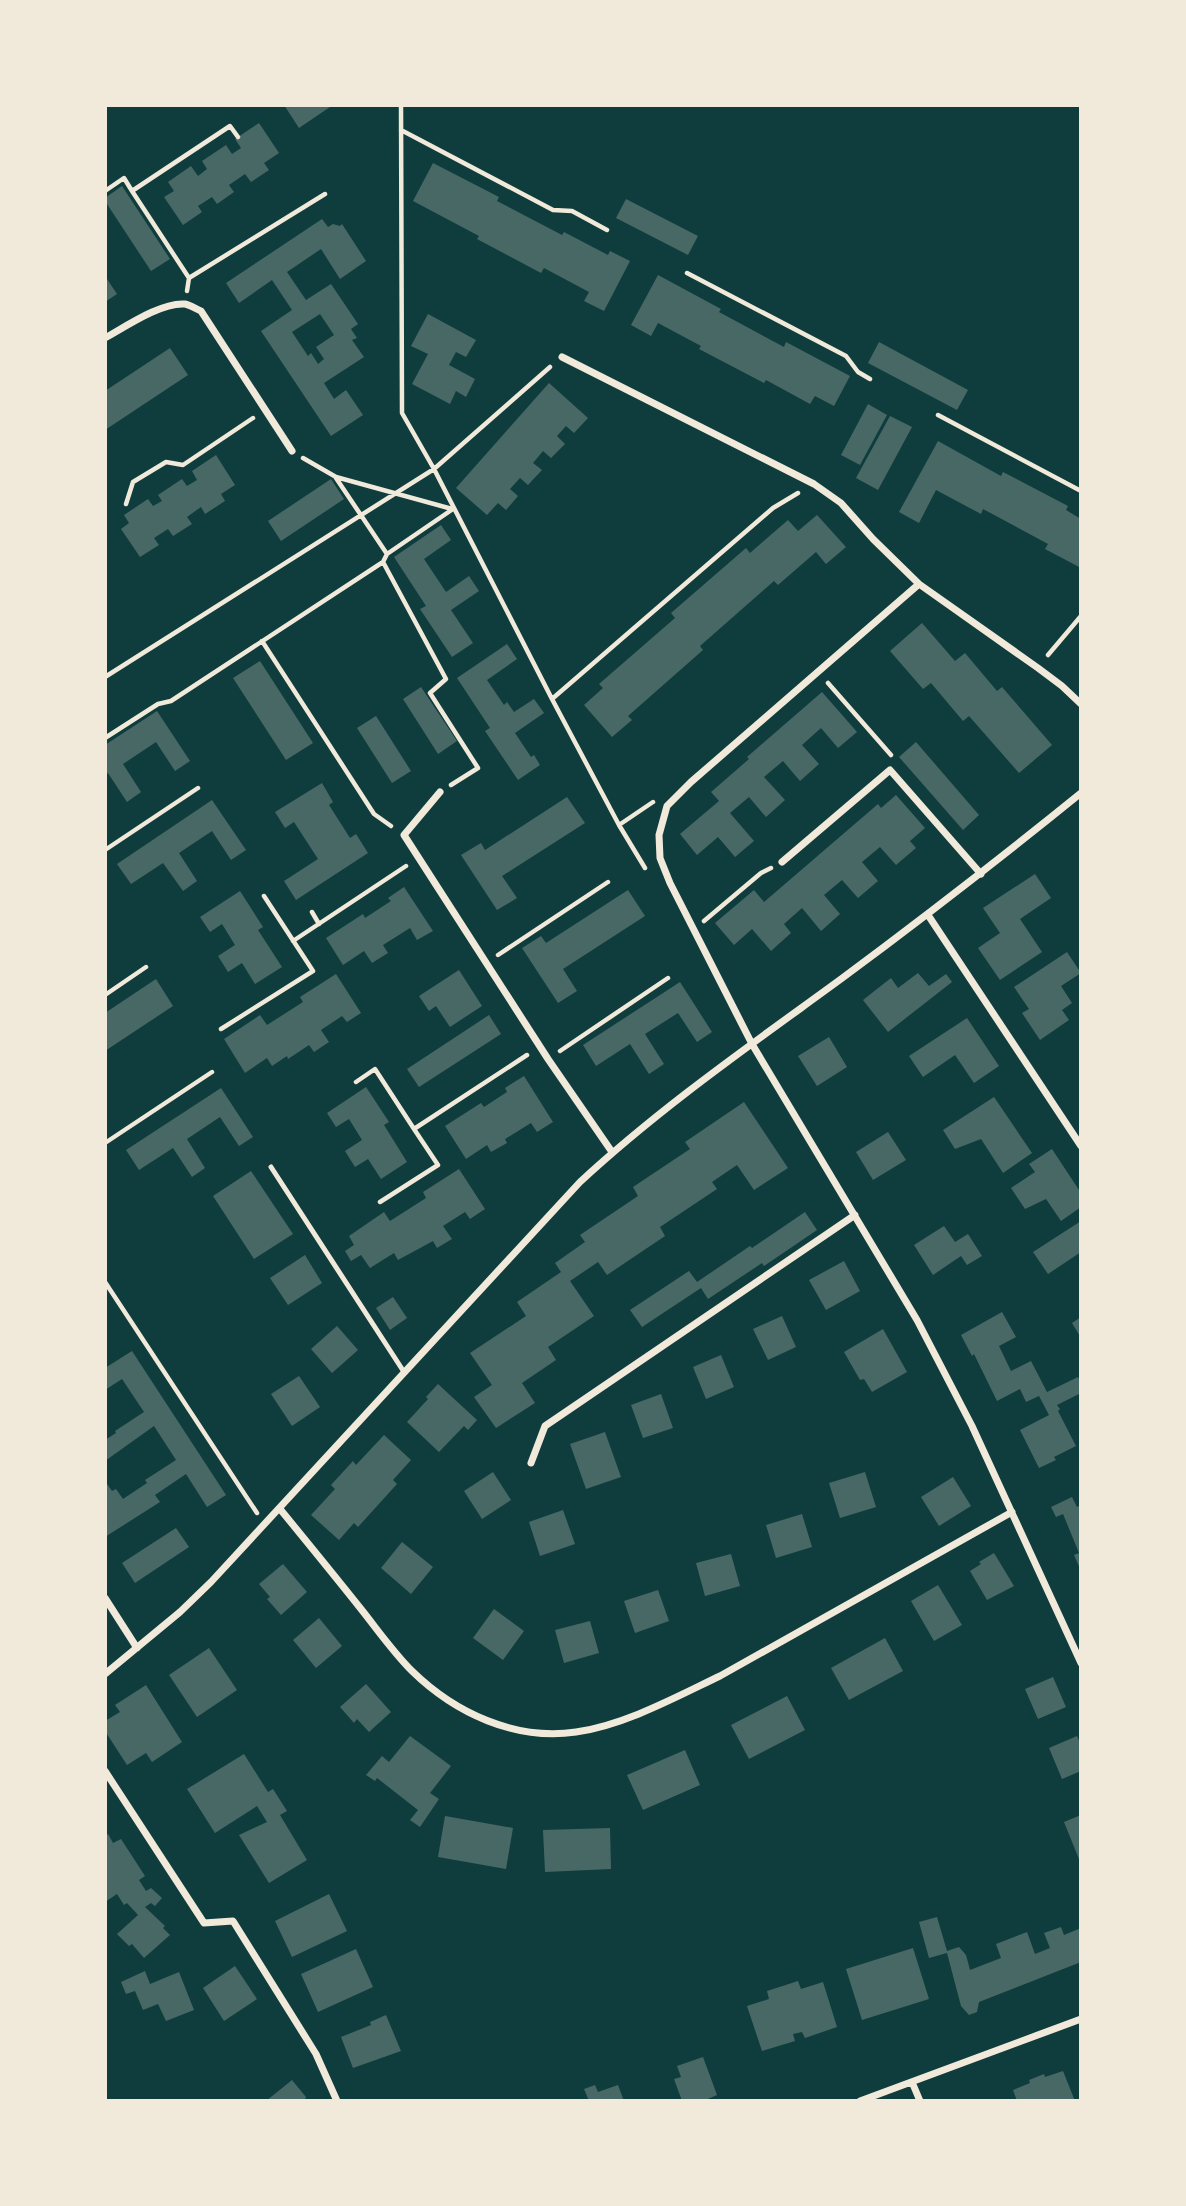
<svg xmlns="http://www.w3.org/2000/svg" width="1186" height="2206" viewBox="0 0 1186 2206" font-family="'Titillium Web',sans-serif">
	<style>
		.building { fill: #486865; fill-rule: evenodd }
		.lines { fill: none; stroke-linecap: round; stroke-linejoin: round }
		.path { stroke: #f1e9da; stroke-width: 4.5 }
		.service { stroke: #f1e9da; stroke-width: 5 }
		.minor { stroke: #f1e9da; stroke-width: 7 }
	</style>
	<rect width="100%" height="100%" fill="#0f3d3e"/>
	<path class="building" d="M284,105h49l-34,23z
		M259,123l20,30 -15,10 5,7 -18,12 -6,-8 -16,11 5,7 -17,12 -5,-7 -14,9 4,6 -19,13 -19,-28 10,-6 -6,-9 23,-16 7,10 9,-7 -5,-8 24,-16 6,9 9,-6 -6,-9z
		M433,163l66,34 -2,4 65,34 2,-3 44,23 2,-4 20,10 -26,50 -20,-10 5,-9 -45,-24 -3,5 -64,-34 2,-3 -66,-35z
		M122,186l48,73 -19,12 -46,-70v-3z
		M626,199l72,37 -10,19 -72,-37z
		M322,219l6,8 5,-3 7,2 2,-2 24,37 -26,18 -19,-30 -34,23 19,28 25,-16 27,40 -7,5 6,9 -5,2 12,17 -40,26 10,16 12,-9 17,25 -32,21 -70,-105 31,-21 -20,-30 -33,23 -13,-20zM320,314l14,21 -18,12 8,12 -6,5 -7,-11 -3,3 -16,-24z
		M658,275l63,34 -2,3 65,35 2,-5 64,34 -16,30 -19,-10 -5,8 -44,-24 -2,3 -65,-34 2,-3 -43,-23 -7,13 -20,-11z
		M105,276l12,18 -12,8z
		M428,314l48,26 -10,17 -10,-5 -7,13 26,14 -9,18 -10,-6 -6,13 -38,-20 16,-30 -17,-8z
		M879,342l89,48 -11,20 -89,-47z
		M170,348l18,27 -83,55v-39z
		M549,383l39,35 -14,15 -8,-7 -9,10 8,8 -14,14 -8,-7 -10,12 9,7 -14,15 -8,-7 -10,11 8,7 -12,14 -8,-7 -11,12 -31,-27z
		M868,404l19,11 -27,50 -19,-10z
		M890,416l22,11 -34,63 -22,-12z
		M938,441l63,35 2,-4 65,34 -2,4 15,9v49l-36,-19 3,-5 -65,-35 -2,5 -45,-24 -17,33 -20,-11z
		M216,455l19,30 -14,9 4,7 -20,13 -4,-7 -14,10 5,7 -19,12 -5,-7 -14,9 5,7 -19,12 -19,-28 8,-6 -5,-8 24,-16 5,7 9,-5 -4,-6 24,-16 5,7 10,-6 -5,-9z
		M331,479l13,20 -63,42 -13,-20z
		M817,515l29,32 -20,17 -10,-12 -38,33 -4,-4 -74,65 3,4 -75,66 4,4 -20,17 -28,-32 19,-17 -4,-4 76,-66 -4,-5 75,-65 4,5 38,-33 10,11z
		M441,525l10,15 -27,19 22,33 23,-16 10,15 -28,19 22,33 -21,14 -32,-48 6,-3 -32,-49z
		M922,623l33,38 10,-8 32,38 5,-4 50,58 -33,28 -50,-57 -6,5 -32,-38 -8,6 -33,-38z
		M507,644l10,15 -30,21 17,25 3,-3 7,10 20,-13 10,14 -29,20 16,24 3,-2 6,10 -22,15 -33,-49 5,-3 -33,-50z
		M260,661l53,82 -27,17 -53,-82z
		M421,687l36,54 -19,13 -35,-55z
		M822,692l35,40 -19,16 -17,-20 -19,17 17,19 -19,17 -17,-20 -19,16 21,23 -19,17 -17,-20 -19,16 24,28 -19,16 -17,-20 -21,18 -17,-21 39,-33 -8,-9 38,-33 -2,-2z
		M157,711l33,50 -15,10 -19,-29 -33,22 18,28 -14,10 -19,-29 -3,2v-30z
		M376,716l35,55 -19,12 -35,-55z
		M916,742l63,73 -16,15 -64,-73z
		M322,783l11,19 -4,3 21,33 6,-4 12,19 -72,47 -12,-19 34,-22 -24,-37 -9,6 -10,-16z
		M896,795l29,33 -15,13 6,7 -20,17 -16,-18 -18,15 16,19 -20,17 -16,-18 -18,15 16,19 -19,17 -19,-23 -18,16 7,9 -20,18 -19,-22 -18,16 -19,-22 39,-33 10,12 114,-98 3,4z
		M567,797l18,26 -83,53 15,22 -20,12 -36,-55 20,-12 4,7z
		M212,800l34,50 -15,10 -19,-29 -33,22 18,28 -14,10 -20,-28 -32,21 -14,-20z
		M1035,874l16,24 -31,21 22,33 -42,28 -22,-32 22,-15 -17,-25z
		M404,887l29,44 -16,9 -7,-12 -27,17 5,8 -16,10 -8,-12 -21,14 -17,-27 37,-24 2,4 26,-17 -3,-3z
		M628,890l17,26 -82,53 14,22 -19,12 -36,-55 19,-12 5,7z
		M240,891l23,36 -5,3 24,37 -27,17 -13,-21 -14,9 -10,-16 17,-11 -13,-21 -12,8 -10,-15z
		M1067,952l14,21 -20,13 11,17 -10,7 7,10 -29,20 -18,-27 7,-4 -15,-22z
		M459,970l23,36 -32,21 -14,-21 -7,5 -10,-15z
		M918,973l11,13 17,-12 6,8 -64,50 -25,-32 28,-22 7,10z
		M336,974l25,39 -14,9 -5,-6 -21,14 8,12 -15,10 -5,-7 -21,14 -1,-3 -15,10 -5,-8 -22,15 -21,-34 36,-24 7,10 36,-23 -3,-5z
		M156,979l17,27 -68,45v-38z
		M680,982l32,50 -15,10 -19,-29 -33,21 19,30 -15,10 -19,-30 -34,22 -13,-21z
		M489,1015l12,19 -82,53 -12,-18z
		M967,1018l32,48 -25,17 -19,-28 -32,22 -14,-21z
		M829,1037l18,30 -30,19 -19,-30z
		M524,1076l29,46 -16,10 -6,-9 -26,16 2,4 -16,9 -4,-7 -21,14 -21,-33 36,-23 3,4 23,-15 -2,-4z
		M366,1087l23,35 -5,3 23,37 -26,17 -13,-20 -13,8 -10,-16 17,-11 -13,-21 -13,8 -9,-14z
		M221,1088l32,49 -14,9 -19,-29 -33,22 18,29 -13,9 -19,-29 -34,22 -13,-20z
		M994,1097l38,56 -29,20 -22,-34 -26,10 -12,-19z
		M744,1102l44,66 -34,22 -17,-25 -25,17 5,7 -57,38 5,9 -58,39 -9,-13 -28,19 24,35 -46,31 8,13 -34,23 13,20 -39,25 -22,-31 18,-12 -22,-32 56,-37 -9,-14 44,-30 -6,-9 30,-21 -5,-7 58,-39 -5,-9 57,-38 -5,-7z
		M888,1132l18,28 -33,20 -17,-28z
		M1052,1149l29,44v14l-20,14 -15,-22 -21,10 -14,-21 24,-16 -6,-8z
		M459,1169l26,40 -15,10 -5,-7 -22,14 9,13 -15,9 -4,-7 -35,19 -4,-7 -24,15 -9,-13 -10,6 -6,-10 9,-6 -5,-9 35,-24 6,9 36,-23 -3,-6z
		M251,1171l42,63 -39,25 -41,-63z
		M805,1212l12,18 -53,36 -2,-3 -54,36 -7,-11 -59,39 -12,-17 59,-39 8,11 53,-36 2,2z
		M1081,1221v31l-33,22 -15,-22z
		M944,1226l11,16 13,-8 14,22 -15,9 -6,-9 -28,19 -19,-30z
		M305,1255l17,28 -34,22 -18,-27z
		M844,1261l16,30 -34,19 -17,-30z
		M393,1297l14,21 -17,12 -14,-22z
		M1002,1312l14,25 -17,9 12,25 20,-10 16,31 31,-15 3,6v10l-24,12 3,4 -2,2 18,35 -22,11 2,3 -17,8 -19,-38 29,-15 -10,-19 -13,6 -6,-13 -23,12 -23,-47 -2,2 -11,-21z
		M782,1316l14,31 -28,13 -15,-31z
		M1081,1317v21l-9,-15z
		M337,1326l21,24 -26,23 -21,-24z
		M883,1329l24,43 -35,20 -8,-13 -4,1 -16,-28z
		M132,1351l94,144 -19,12 -21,-33 -31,21 5,7 -55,35v-56l7,10 4,-2 7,10 24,-16 -2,-3 31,-20 -22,-34 -49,35v-21l11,-7 -1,-2 29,-19 -22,-33 -17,11v-22z
		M721,1355l13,32 -28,12 -13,-32z
		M299,1376l21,31 -28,19 -21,-32z
		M438,1384l39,36 -9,10 -4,-4 -25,26 -32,-30 21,-23 -2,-2z
		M661,1394l12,34 -30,10 -12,-33z
		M605,1432l16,45 -35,12 -16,-45z
		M384,1435l27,25 -18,20 4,4 -39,43 -4,-4 -15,17 -28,-25 24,-26 -4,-4 22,-24 3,4z
		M493,1472l18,28 -29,19 -18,-28z
		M865,1472l11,35 -36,11 -11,-35z
		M953,1477l18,29 -32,20 -18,-29z
		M1072,1497l5,10 4,-2v66l-7,-16 5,-2 -16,-39 -7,3 -5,-10z
		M563,1510l12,34 -35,12 -11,-34z
		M802,1514l10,33 -36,11 -10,-33z
		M176,1528l13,19 -54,36 -13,-20z
		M402,1542l31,25 -22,27 -30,-26z
		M994,1553l20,33 -27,14 -17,-29 11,-7 -2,-2z
		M731,1554l9,32 -35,10 -9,-33z
		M283,1564l24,28 -26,23 -14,-16 3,-2 -11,-13z
		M938,1585l24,40 -28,16 -23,-40z
		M658,1590l11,31 -34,12 -11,-32z
		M494,1609l30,22 -21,29 -30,-22z
		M319,1618l23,28 -26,22 -23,-28z
		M590,1621l9,32 -35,10 -9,-33z
		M885,1638l18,33 -54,29 -18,-32z
		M209,1648l28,42 -40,27 -28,-42z
		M1053,1677l13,30 -28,12 -13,-30z
		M366,1684l25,28 -22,20 -12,-13 -3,4 -14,-16z
		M146,1685l36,57 -30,20 -6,-9 -19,12 -22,-34v-10l15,-9 -5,-7z
		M787,1696l18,34 -56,29 -18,-34z
		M410,1736l41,30 -21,27 9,6 -19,28 -10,-7 8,-10 -41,-32 -2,3 -9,-6 16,-19 7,6z
		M1077,1736l4,9v26l-19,8 -13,-31z
		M685,1750l15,35 -57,25 -16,-35z
		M244,1754l24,38 5,-3 14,22 -7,4 27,45 -38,23 -30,-48 28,-13 -10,-16 -42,27 -28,-44z
		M1081,1815v49l-17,-42z
		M445,1816l68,12 -7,41 -68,-12z
		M610,1828l1,41 -66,3 -2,-42z
		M108,1834l5,9 8,-4 24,37 -6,4 7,11 5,-3 11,10 -7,8 -4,-3 -6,4 20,19 -2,2 7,7 -26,23 -12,-14 -3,2 -12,-12 21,-19 -11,-12 -3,2 -7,-11 -12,8v-66z
		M329,1894l18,37 -55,26 -17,-36z
		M937,1917l10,34 12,-4 7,8 4,15 31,-12 -5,-14 31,-12 8,22 15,-6 -6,-15 17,-6 3,8 17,-7v34l-102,40 -2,10 -8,3 -8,-9 -14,-53 -18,5 -10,-36z
		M913,1948l16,51 -67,21 -16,-51z
		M356,1949l17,38 -55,25 -17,-38z
		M235,1966l22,33 -33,22 -21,-33z
		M145,1971l5,13 29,-12 15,38 -28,11 -8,-17 -15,6 -8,-19 -9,3 -5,-12z
		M798,1981l3,8 22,-7 14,45 -32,11 -3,-6 -9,2 2,7 -33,10 -15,-45 22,-7 -2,-8z
		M386,2015l15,36 -48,17 -12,-31 30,-12 -1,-3z
		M703,2057l14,38 -14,6h-21l-8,-22 7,-2 -4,-11z
		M1063,2071l12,30h-58l-4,-11 17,-7 -1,-3 15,-6 1,3z
		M292,2080l14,17 -2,4h-38z
		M595,2085l3,7 20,-7 6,16h-35l-5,-12z"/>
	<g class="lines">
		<path class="path" d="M401,105l1,308 32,56 118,230 67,126 26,43
			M401,130l152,80 19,1 35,19
			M105,191l19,-13 8,13
			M687,273l159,83 12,16 12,7
			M189,278l136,-84
			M187,291l2,-13 -57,-87 98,-65 8,11
			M938,415l143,76
			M303,458l33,19 116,32
			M336,478l51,76
			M126,504l7,-22 33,-20 17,3 70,-47
			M383,562l63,117 -16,14 48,75 -27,17
			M262,641l112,173 17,12
			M1048,655l33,-39
			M105,677l329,-208 116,-102
			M828,683l63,72
			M552,699l221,-191 25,-15
			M105,738l53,-34 13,-3 212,-139 4,-8 66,-45
			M619,825l34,-23
			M105,850l93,-62
			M312,912l7,12
			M704,921l57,-48 10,-5
			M293,941l113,-75
			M498,955l110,-73
			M105,995l41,-28
			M221,1029l92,-58 -49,-75
			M560,1051l108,-73
			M356,1082l19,-13 39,60
			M105,1143l107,-71
			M380,1202l58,-37 -24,-36 113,-74
			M105,1282l152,231"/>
		<path class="service" d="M271,1167l133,205"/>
		<path class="minor" d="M105,338c20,-11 56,-36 80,-34 5,1 11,5 16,7l91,140
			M562,357l252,127 27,19 32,36 46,45 119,84 24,18 19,18
			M919,584l-228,198 -24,24 -8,29 1,23 10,25 82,161 165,276 55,106 109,237
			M440,792l-36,43 144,224 64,93
			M782,862l108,-92 91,104
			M928,915l153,231
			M531,1463l14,-37 310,-211
			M280,1509c27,33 54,66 81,100 16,20 32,43 51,62 43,42 103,70 164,61 49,-7 100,-35 144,-56l292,-164
			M105,1598l32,50
			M105,1674l75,-62 31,-30 369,-400c81,-75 172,-138 261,-203 81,-60 161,-122 240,-186
			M105,1771l99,152 29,-2 83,133 21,47
			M912,2082l8,19
			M860,2101l221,-82"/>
	</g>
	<rect width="1186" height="2206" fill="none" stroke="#f1e9da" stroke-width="214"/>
</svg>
